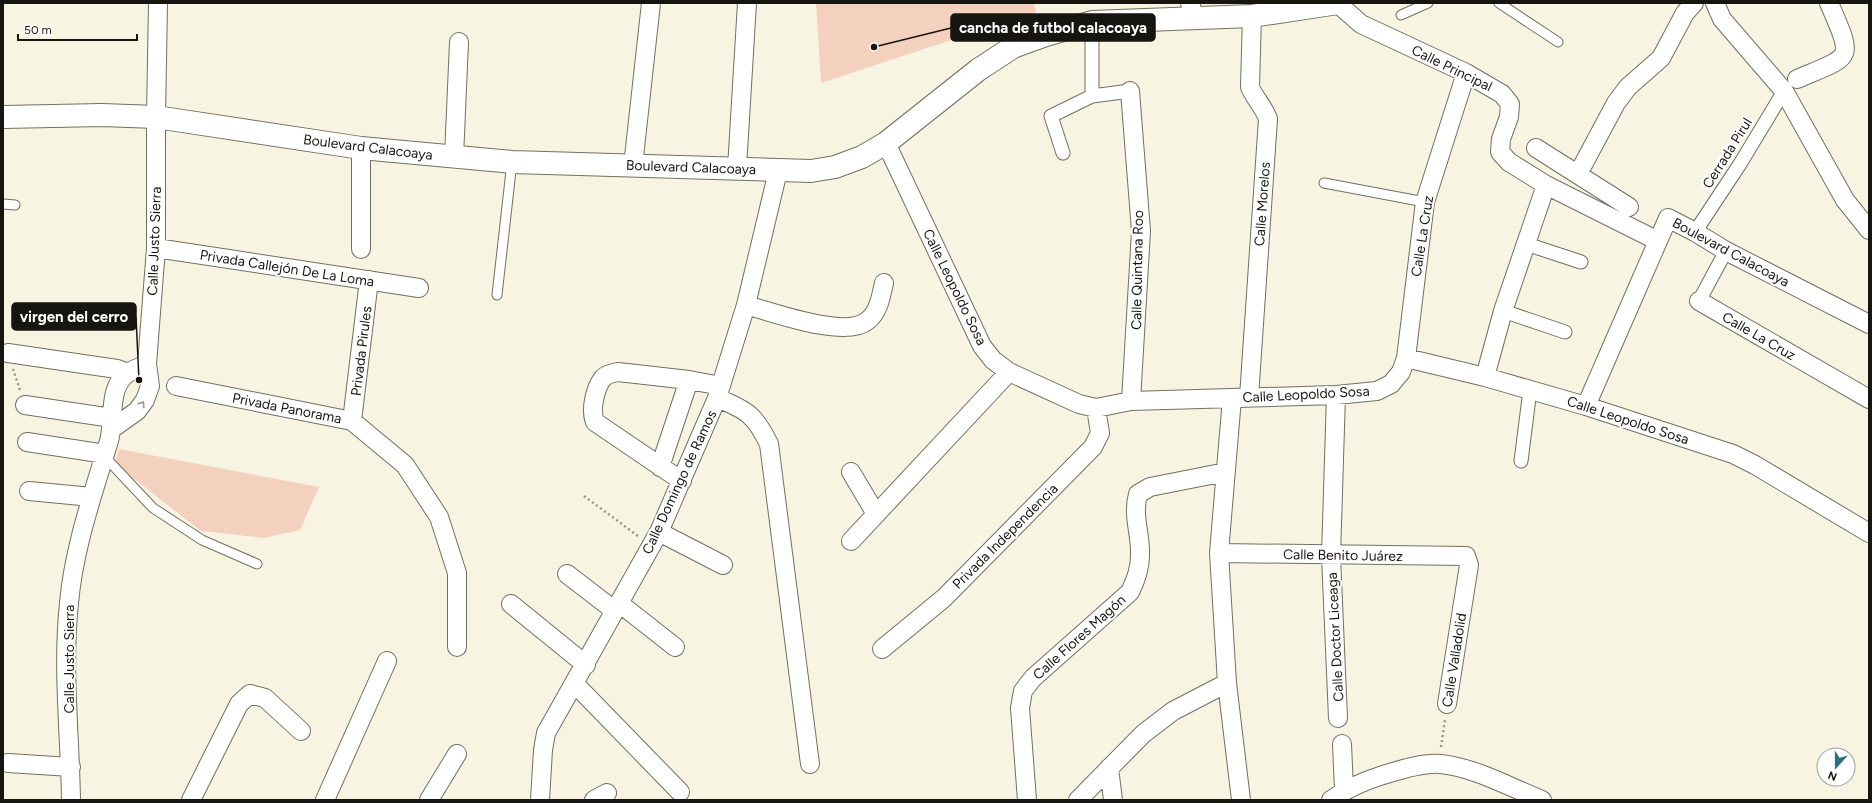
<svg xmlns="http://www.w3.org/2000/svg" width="1872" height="803" viewBox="0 0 1872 803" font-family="Figtree,sans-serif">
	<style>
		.park { fill: #f4d1be }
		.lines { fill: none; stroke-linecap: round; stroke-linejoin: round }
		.service-casing { stroke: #736f60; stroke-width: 11 }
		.pedestrian-casing { stroke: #736f60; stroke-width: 15 }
		.minor-casing { stroke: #736f60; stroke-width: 20 }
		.tertiary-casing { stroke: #736f60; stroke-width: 24 }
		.path { stroke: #9a978a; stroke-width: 2.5; stroke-dasharray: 2 3; stroke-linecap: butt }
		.service { stroke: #fff; stroke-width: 9 }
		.pedestrian { stroke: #fff; stroke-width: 13 }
		.minor { stroke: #fff; stroke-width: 18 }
		.tertiary { stroke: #fff; stroke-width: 22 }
		.oneway { stroke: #979693 }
		.labels { text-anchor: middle; stroke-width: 4; stroke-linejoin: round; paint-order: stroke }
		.street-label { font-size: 14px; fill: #17150f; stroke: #fff }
		.leader { fill: none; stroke: #17150f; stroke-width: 1.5 }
		.callout-dot { fill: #17150f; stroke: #fff; stroke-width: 1.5 }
		.callout { fill: #17150f; stroke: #17150f; stroke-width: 1.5 }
		.callout-label { font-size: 15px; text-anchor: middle; font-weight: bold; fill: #fff }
	</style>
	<rect width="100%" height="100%" fill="#f8f4e2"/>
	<path class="park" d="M816,3h218l2,9 -215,71z
		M119,449l200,38 -19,43 -36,8 -63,-7 -64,-50 -23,-15z"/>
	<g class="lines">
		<g class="service-casing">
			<path id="service" d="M1499,3l59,39
				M1401,15l27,-12
				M1324,183l101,19
				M3,204l12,1
				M497,295l15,-133
				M104,456l49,52 49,32 55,24"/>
		</g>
		<g class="pedestrian-casing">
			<path id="pedestrian" d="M1092,96v-74
				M1063,153l-12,-37 41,-20 38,-5
				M1695,232l45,-68 44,-73
				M1526,244l55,18
				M1699,301l27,-50
				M1503,311l62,21
				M1521,461l9,-71"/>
		</g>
		<g class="minor-casing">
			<path id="minor" d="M1190,3l4,14
				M1337,3l24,21 105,49 36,21 8,10 -1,13 -8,22 -1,13 9,10 37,23 112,56
				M1715,3l7,16 62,72 61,109 24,30
				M1797,79c57,-24 57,-18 32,-76
				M1130,91l11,140 -10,170
				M886,143l96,203 11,14 16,12 70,32 17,4 35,-7 205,-6 41,-4 14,-7 10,-12 5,-14 19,-156 41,-129
				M361,148v101
				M1536,148l93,59
				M454,157l5,-115
				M633,166l18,-163
				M737,168l10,-165
				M1578,174l38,-71 12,-16 33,-29 24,-45 9,-10
				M156,248l263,40
				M1699,301l170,98
				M746,305c26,7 99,34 121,16 12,-9 14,-25 17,-38
				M8,353l109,16 11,4
				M1406,358l79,19 101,29 147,48 22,11 114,68
				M1485,377l18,-66 43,-126
				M176,386l176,35 53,44 34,52 18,56v74
				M1336,395l-5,161 7,162
				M1249,397l19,-278c-4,-12 -13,-20 -18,-32l2,-71
				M717,398c30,12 38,17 52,46l41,320
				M1232,398l-13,155 8,130 14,117
				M25,405l87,13
				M1586,406l82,-188 27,14 31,19 143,73
				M352,421l17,-141
				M113,428l24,-17 8,-11 5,-14 -3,-22 9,-116v-131l2,-114
				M27,442l72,11 5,3
				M660,467l29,-87
				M851,472l25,42
				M682,481l-87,-59c-5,-12 0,-34 8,-44 4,-4 9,-5 15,-6l71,8 32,6
				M29,491l63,6
				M659,532l64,33
				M851,541l158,-169
				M1219,553l247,3 3,9 -22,139
				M567,574l48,37
				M619,603l56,44
				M511,604l75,61
				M882,649l62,-51 149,-151 7,-14 -4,-25
				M575,684l105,108
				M1342,744l2,46
				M8,763l63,4
				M1109,768l4,32
				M71,800c-1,-65 -9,-132 -2,-197 5,-56 24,-109 40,-162 6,-21 -2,-54 19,-68 5,-4 13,-6 19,-9
				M191,800l48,-96 11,-10 15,4 36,33
				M325,800l62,-139
				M429,800l28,-46
				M540,800l3,-50 3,-17 113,-201 58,-134 29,-93 32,-134
				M594,800l13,-7
				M1027,800l-7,-92 3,-17 10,-13 97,-86c6,-12 10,-23 10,-36 1,-23 -8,-39 -2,-62l12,-7 76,-15
				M1078,800l65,-66 30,-23 54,-28
				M1331,800c16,-12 33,-19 52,-25 16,-5 41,-13 58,-11 35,4 68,23 101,36"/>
		</g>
		<g class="tertiary-casing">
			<path id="tertiary" d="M3,117l99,-2 54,2 205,31 151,14 299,9 24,-4 27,-10 24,-14 92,-73 35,-23 33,-12 46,-13 160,-6 86,-13"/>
		</g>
		<path class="path" d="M13,369l7,21
			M584,496l54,40
			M1441,747l4,-27"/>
		<use href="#service" class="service"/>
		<use href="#pedestrian" class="pedestrian"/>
		<use href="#minor" class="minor"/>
		<use href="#tertiary" class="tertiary"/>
	</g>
	<defs><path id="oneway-chevron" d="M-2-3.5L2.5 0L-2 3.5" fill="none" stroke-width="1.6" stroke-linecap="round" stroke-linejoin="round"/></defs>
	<use class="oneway" href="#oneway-chevron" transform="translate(142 404) rotate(-56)"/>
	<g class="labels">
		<g class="street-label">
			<text transform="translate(1452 68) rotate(26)" y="5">Calle Principal</text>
			<text transform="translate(368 147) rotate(7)" y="5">Boulevard Calacoaya</text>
			<text transform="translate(1727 153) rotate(-58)" y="5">Cerrada Pirul</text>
			<text transform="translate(691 167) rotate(2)" y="5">Boulevard Calacoaya</text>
			<text transform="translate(1262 204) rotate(-86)" y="5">Calle Morelos</text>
			<text transform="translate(1422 236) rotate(-81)" y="5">Calle La Cruz</text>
			<text transform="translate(154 241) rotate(-88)" y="5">Calle Justo Sierra</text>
			<text transform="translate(1731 252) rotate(28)" y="5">Boulevard Calacoaya</text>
			<text transform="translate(287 268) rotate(9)" y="5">Privada Callejón De La Loma</text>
			<text transform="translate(1137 270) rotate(-89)" y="5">Calle Quintana Roo</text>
			<text transform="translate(955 287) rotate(64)" y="5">Calle Leopoldo Sosa</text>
			<text transform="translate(1759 336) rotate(30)" y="5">Calle La Cruz</text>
			<text transform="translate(361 351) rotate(-83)" y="5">Privada Pirules</text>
			<text transform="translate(1306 394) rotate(-3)" y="5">Calle Leopoldo Sosa</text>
			<text transform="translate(287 408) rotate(11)" y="5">Privada Panorama</text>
			<text transform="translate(1628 420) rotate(18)" y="5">Calle Leopoldo Sosa</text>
			<text transform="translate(679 482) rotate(-65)" y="5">Calle Domingo de Ramos</text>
			<text transform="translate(1005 536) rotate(-45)" y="5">Privada Independencia</text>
			<text transform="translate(1343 555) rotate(1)" y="5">Calle Benito Juárez</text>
			<text transform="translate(1079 637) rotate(-42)" y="5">Calle Flores Magón</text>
			<text transform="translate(1335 637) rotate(-93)" y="5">Calle Doctor Liceaga</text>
			<text transform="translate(69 659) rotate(-90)" y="5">Calle Justo Sierra</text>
			<text transform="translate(1454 660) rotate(-81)" y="5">Calle Valladolid</text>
		</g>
	</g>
	<path class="leader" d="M874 47L951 28M139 380L136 317"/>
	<g class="callout-dot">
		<circle cx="874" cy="47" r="4"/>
		<circle cx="139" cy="380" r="4"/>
	</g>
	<g class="callout">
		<rect x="951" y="14" width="204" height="27" rx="4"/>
		<rect x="12" y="303" width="124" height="27" rx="4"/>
	</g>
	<g class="callout-label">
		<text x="1053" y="33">cancha de futbol calacoaya</text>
		<text x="74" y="322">virgen del cerro</text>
	</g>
	<rect width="1872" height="803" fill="none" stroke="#17150f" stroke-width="8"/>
	<g transform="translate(1836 767) rotate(201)"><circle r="19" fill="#ffffff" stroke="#a2a19f"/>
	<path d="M0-3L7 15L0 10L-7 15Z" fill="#2a6f7e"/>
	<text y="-6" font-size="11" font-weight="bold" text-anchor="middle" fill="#17150f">N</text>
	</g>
	<path d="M18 34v6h119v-6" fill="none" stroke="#17150f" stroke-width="2"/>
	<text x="24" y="34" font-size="12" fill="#17150f" stroke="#ffffff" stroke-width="3" paint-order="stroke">50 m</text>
</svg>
